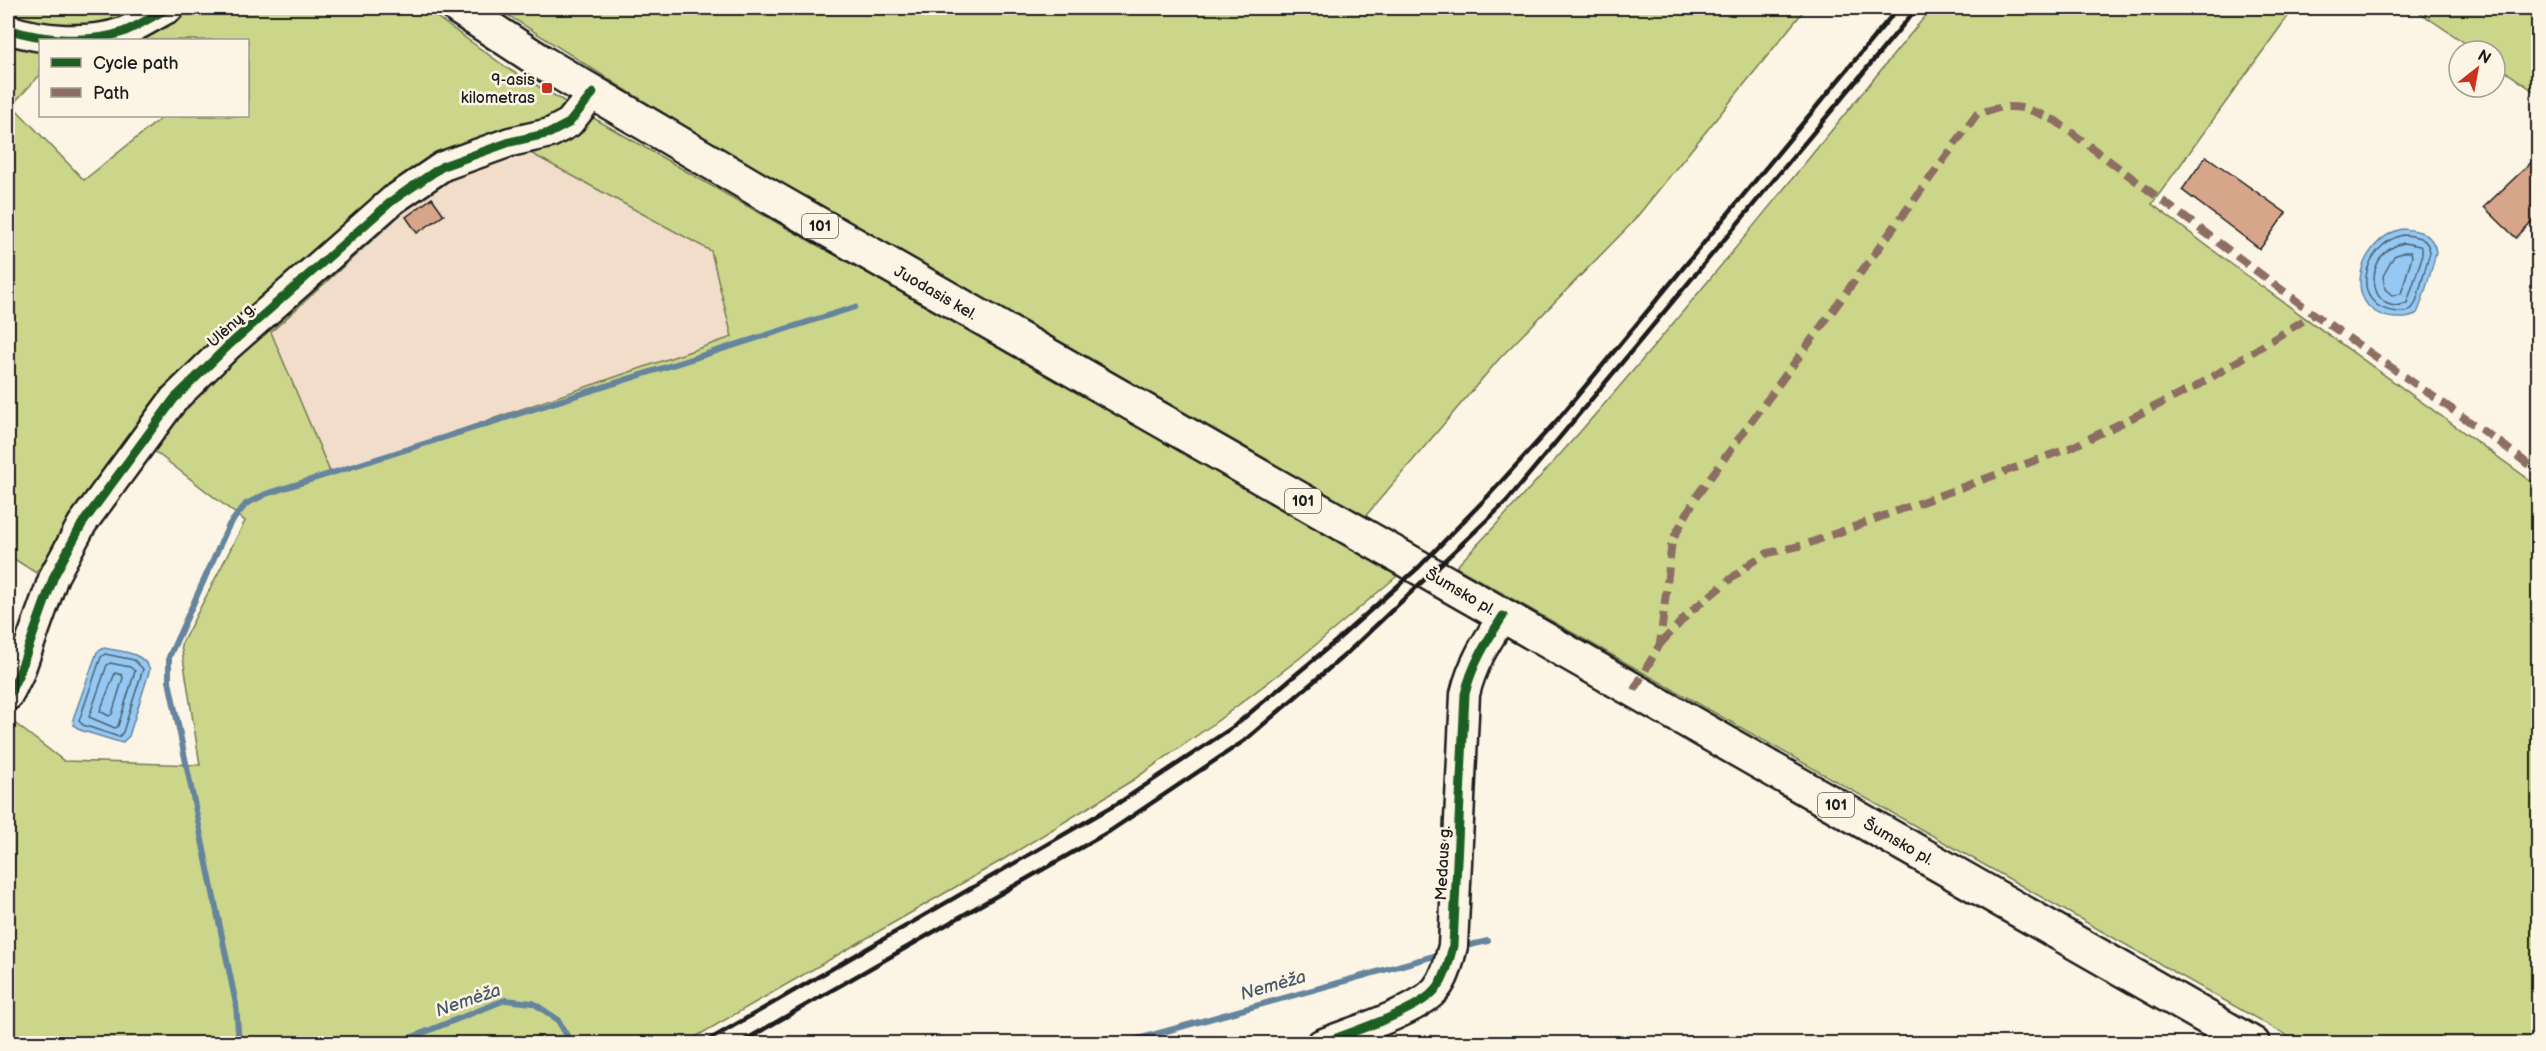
<svg xmlns="http://www.w3.org/2000/svg" width="2546" height="1051" viewBox="0 0 2546 1051" font-family="'Balsamiq Sans',sans-serif">
	<style>
		.built { fill: #f1ddca }
		.green { fill: #cbd68a; stroke: #747953; stroke-width: 1.5; fill-rule: evenodd }
		.water { fill: #95c9f3; stroke: #65849d; stroke-width: 1.5 }
		.lines { fill: none; stroke-linecap: round; stroke-linejoin: round }
		.shore { stroke: #4c6172; stroke-width: 1.5 }
		.stream { stroke: #65849d; stroke-width: 6 }
		.building { fill: #d7a58a; stroke: #1c1c1c; stroke-width: 1.5 }
		.minor-casing { stroke: #1c1c1c; stroke-width: 33 }
		.major-casing { stroke: #1c1c1c; stroke-width: 38 }
		.minor { stroke: #fcf5e5; stroke-width: 28 }
		.major { stroke: #fcf5e5; stroke-width: 33 }
		.rail { stroke: #1c1c1c; stroke-width: 4.5 }
		.quiet { stroke: #8d6e63; stroke-width: 8; stroke-dasharray: 15 8; stroke-linecap: butt }
		.cycleway-casing { stroke: #fcf5e5; stroke-width: 13 }
		.cycleway { stroke: #1b5e20; stroke-width: 9 }
		.poi-dot { fill: #c8321e; stroke: #fcf5e5; stroke-width: 2 }
		.labels { text-anchor: middle; stroke-width: 5; stroke-linejoin: round; paint-order: stroke }
		.shield { fill: #fcf5e5; stroke: #5f5d58; stroke-width: 1.5 }
		.shield-label { font-size: 15px; font-weight: bold; fill: #1c1c1c }
		.poi-label { font-size: 16px; fill: #1c1c1c; stroke: #fcf5e5; text-anchor: end }
		.street-label { font-size: 16px; fill: #1c1c1c; stroke: #fcf5e5 }
		.water-label { font-size: 18px; font-style: italic; fill: #465967; stroke: #fcf5e5 }
	</style>
	<rect width="100%" height="100%" fill="#fcf5e5"/>
	<filter id="ink" filterUnits="userSpaceOnUse"><feTurbulence type="fractalNoise" baseFrequency=".0167" numOctaves="2"/><feDisplacementMap in="SourceGraphic" scale="12" xChannelSelector="R" yChannelSelector="G"/><feConvolveMatrix kernelMatrix="1 2 1 2 8 2 1 2 1" color-interpolation-filters="sRGB"/></filter>
	<g filter="url(#ink)">
		<path class="built" d="M525,150l186,102 21,85 -401,137 -60,-142 160,-145 41,-22z"/>
		<path class="green" d="M8,8h141l-26,11 -36,8 -79,-5z
			M188,8h236l86,62 221,127 671,375 -102,86 -88,67 -79,55 -129,79 -319,184h-677v-325l56,43 136,4 -19,-120 64,-124 -113,-87 -96,139 -28,-18v-517l32,9v28l-28,30 72,75 76,-61 -2,-3h90v-76h-122l33,-14zM525,150l186,101 21,86 -401,137 -60,-142 160,-145 41,-22z
			M497,8h1309l-175,216 -132,135 -136,160 -464,-264 -267,-161z
			M1932,8h362l-142,196 91,69 295,213v557h-238l-844,-476c170,-176 320,-371 476,-559z
			M2413,8h125v86l-43,-30v-13h-18z"/>
		<path class="water" d="M2402,229c17,1 31,4 34,23 -1,7 -16,57 -19,61 -6,6 -14,5 -22,5 -56,-6 -38,-78 7,-89z
			M104,648c18,4 37,3 46,21l-21,67 -7,7 -42,-13 -6,-5 -1,-6 24,-67z"/>
		<g class="lines">
			<path class="shore" d="M2403,235c13,1 25,2 27,17l-14,50c-4,9 -9,11 -19,10 -50,-5 -34,-68 6,-77z
				M2404,243l16,3 2,3v8l-15,46c-37,17 -49,-50 -3,-60z
				M2404,252h7l1,4 -11,38 -9,1 -7,-6 -2,-13 11,-20z
				M105,654l29,6 9,9 -20,63 -4,5 -36,-12 -4,-4 22,-64z
				M110,663l20,4 5,4 -17,55 -3,2 -26,-11 18,-52z
				M115,673l7,2 1,3 -11,36 -3,2 -9,-5z"/>
			<path class="stream" d="M1470,945l18,-4
				M239,1044l-3,-40 -67,-323v-24l60,-132 17,-21 20,-10 589,-187
				M395,1044l110,-44 28,3 24,16 15,25
				M1120,1044l314,-88"/>
		</g>
		<path class="building" d="M2206,156l80,57 -26,36 -78,-59z
			M2538,156v59l-22,23 -32,-31z
			M432,198l12,17 -27,18 -11,-16z"/>
		<g class="lines">
			<g class="minor-casing">
				<path id="minor" d="M8,29c32,11 82,15 115,3 16,-6 31,-17 46,-24
					M8,696l11,-22 35,-98 28,-52 92,-125 54,-53 165,-146 50,-34 67,-24 40,-9 19,-10 24,-30
					M1321,1044c29,-12 96,-32 115,-55 10,-12 13,-28 17,-43l12,-252c7,-30 22,-53 38,-78"/>
			</g>
			<g class="major-casing">
				<path id="major" d="M459,8l84,55 212,125 1498,856"/>
			</g>
			<use href="#minor" class="minor"/>
			<use href="#major" class="major"/>
			<path class="rail" d="M702,1044l418,-242 113,-75 103,-86 83,-74 70,-72 70,-77 339,-410
				M738,1044l372,-213 134,-90 102,-87 160,-152 411,-494"/>
			<path class="quiet" d="M1660,644l31,-33 61,-49 16,-9 36,-8 268,-98 127,-62 115,-71
				M1634,690l26,-46 12,-103 24,-44 281,-383c34,-12 47,-8 79,7l258,193 188,130 36,28
				M8,714v47"/>
			<g class="cycleway-casing">
				<path id="cycleway" d="M8,29c32,11 82,15 115,3 16,-6 31,-17 46,-24
					M8,696l11,-22 35,-98 28,-52 92,-125 54,-53 165,-146 50,-34 67,-24 40,-9 19,-10 24,-30
					M1321,1044c29,-12 96,-32 115,-55 10,-12 13,-28 17,-43l12,-252c7,-30 22,-53 38,-78"/>
			</g>
			<use href="#cycleway" class="cycleway"/>
		</g>
	</g>
	<rect class="poi-dot" x="541" y="82" width="12" height="12" rx="3"/>
	<g class="labels">
		<g class="shield">
			<rect x="802" y="214" width="36" height="24" rx="4.5"/>
			<rect x="1285" y="489" width="36" height="24" rx="4.5"/>
			<rect x="1818" y="793" width="36" height="24" rx="4.5"/>
		</g>
		<g class="shield-label">
			<text x="820" y="231">101</text>
			<text x="1303" y="506">101</text>
			<text x="1836" y="810">101</text>
		</g>
		<g class="poi-label">
			<text x="535" y="85">9-asis<tspan x="535" dy="18">kilometras</tspan></text>
		</g>
		<g class="street-label">
			<text transform="translate(936 292) rotate(30)" y="6">Juodasis kel.</text>
			<text transform="translate(231 324) rotate(-42)" y="6">Ulėnų g.</text>
			<text transform="translate(1461 591) rotate(30)" y="6">Šumsko pl.</text>
			<text transform="translate(1899 841) rotate(30)" y="6">Šumsko pl.</text>
			<text transform="translate(1442 863) rotate(-87)" y="6">Medaus g.</text>
		</g>
		<g class="water-label">
			<text transform="translate(1273 985) rotate(-16)" y="6">Nemėža</text>
			<text transform="translate(468 1000) rotate(-19)" y="6">Nemėža</text>
		</g>
	</g>
	<rect width="2546" height="1051" fill="none" stroke="#fcf5e5" stroke-width="30"/>
	<rect x="15" y="15" width="2516" height="1021" fill="none" stroke="#1c1c1c" stroke-width="2" filter="url(#ink)"/>
	<rect x="39" y="39" width="210" height="78" fill="#fcf5e5" stroke="#a29e95" stroke-width="1.5"/>
	<rect x="51" y="58" width="30" height="9" fill="#1b5e20" stroke="#a29e95" stroke-width="1.5"/>
	<text x="93" y="69" font-size="18" fill="#1c1c1c">Cycle path</text>
	<rect x="51" y="88" width="30" height="9" fill="#8d6e63" stroke="#a29e95" stroke-width="1.5"/>
	<text x="93" y="99" font-size="18" fill="#1c1c1c">Path</text>
	<g transform="translate(2477 69) rotate(31)"><circle r="28" fill="#fcf5e5" stroke="#a29e95" stroke-width="1.5"/>
	<path d="M0-4.5L10 22L0 15L-10 22Z" fill="#c8321e"/>
	<text y="-9" font-size="16" font-weight="bold" text-anchor="middle" fill="#1c1c1c">N</text>
	</g>
</svg>
